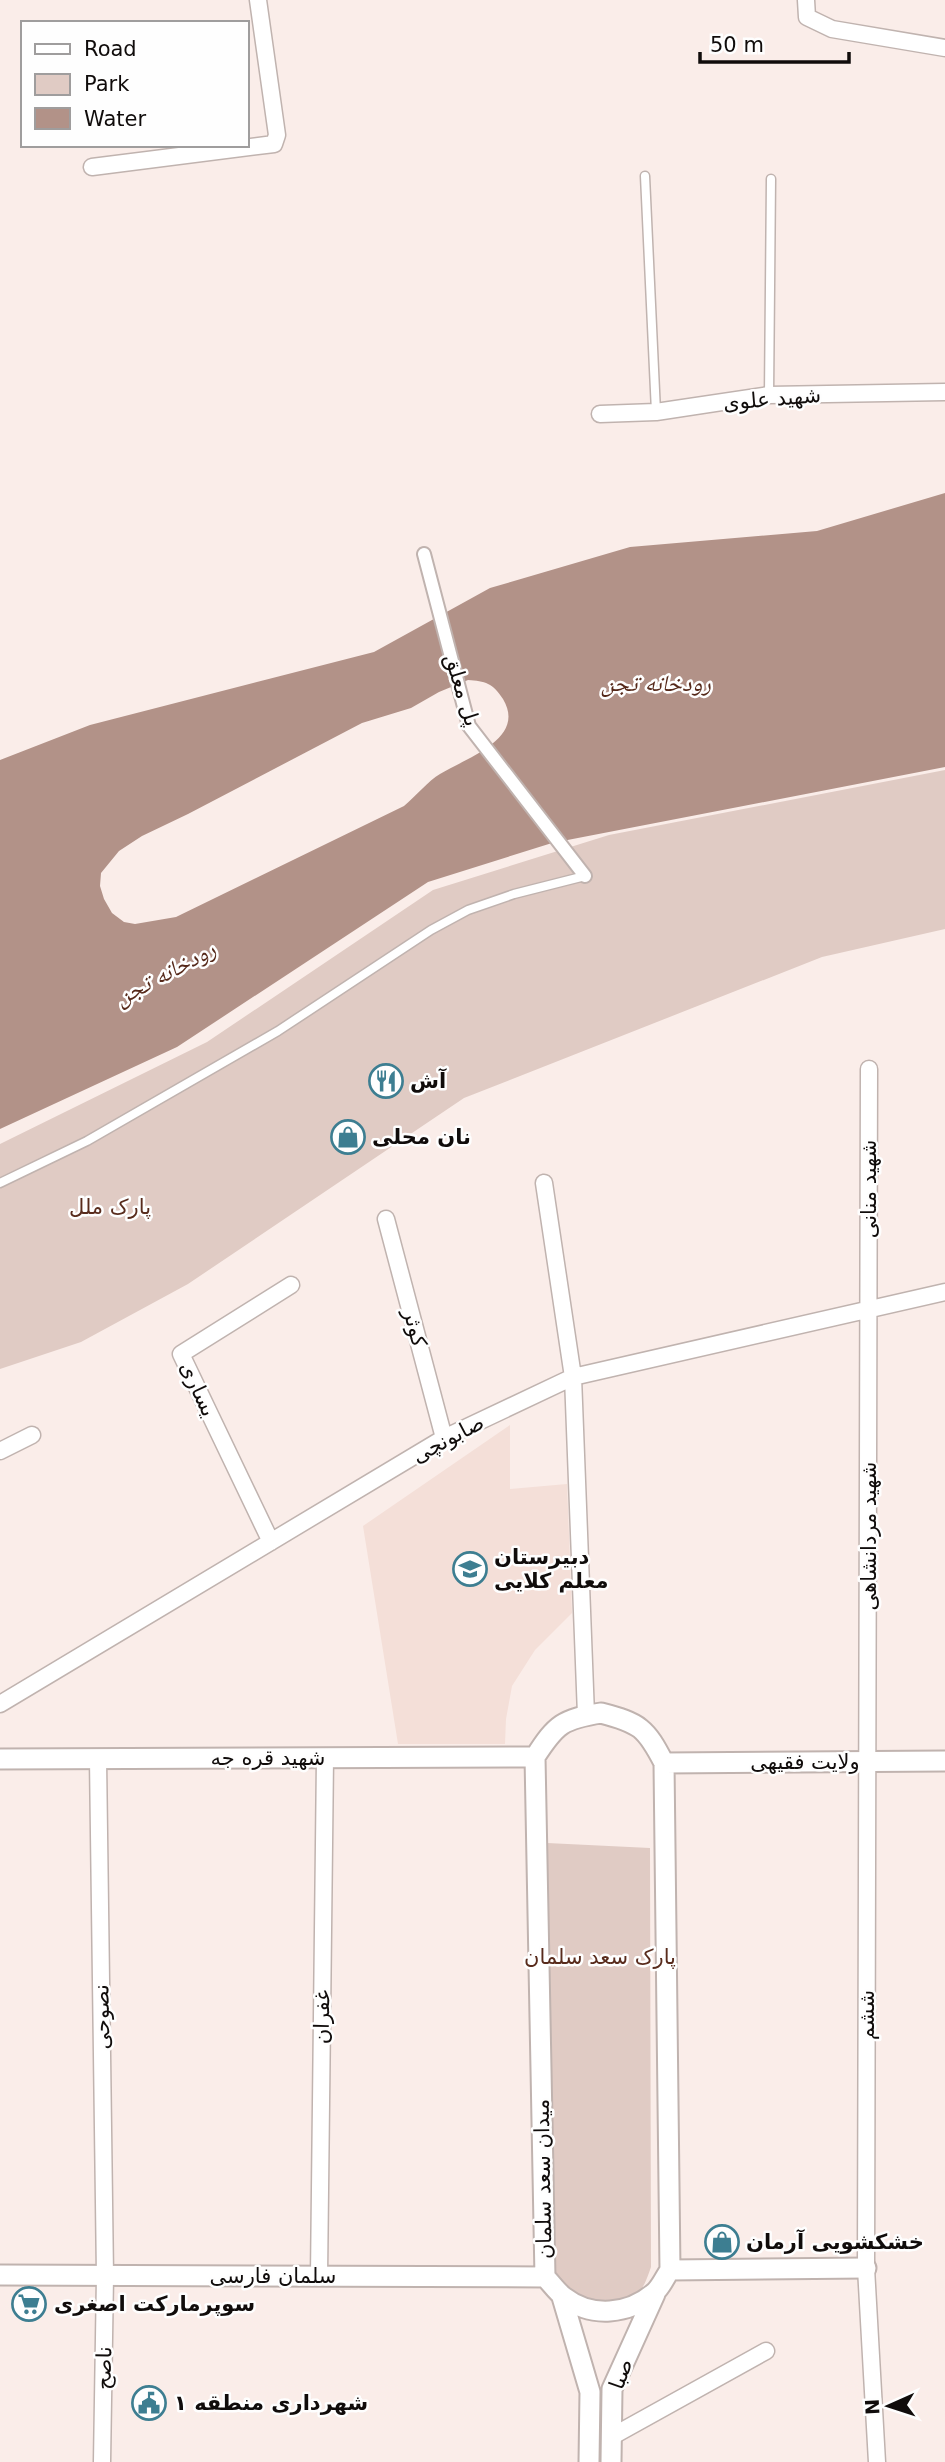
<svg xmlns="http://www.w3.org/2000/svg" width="945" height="2462" viewBox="0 0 945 2462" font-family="'DejaVu Sans','Noto Naskh Arabic',sans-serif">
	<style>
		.built { fill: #f4dfd8 }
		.green { fill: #e0cbc4 }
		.water { fill: #b29288; fill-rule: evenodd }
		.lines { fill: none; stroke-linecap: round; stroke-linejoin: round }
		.service-casing { stroke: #c0b3af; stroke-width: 11 }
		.pedestrian-casing { stroke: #c0b3af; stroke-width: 16 }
		.minor-casing { stroke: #c0b3af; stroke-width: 19 }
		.tertiary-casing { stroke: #c0b3af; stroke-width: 23 }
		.service { stroke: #fff; stroke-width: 8 }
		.pedestrian { stroke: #fff; stroke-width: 12 }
		.minor { stroke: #fff; stroke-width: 16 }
		.tertiary { stroke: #fff; stroke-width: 19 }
		.labels { text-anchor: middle; stroke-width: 5; stroke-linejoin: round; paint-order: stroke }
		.street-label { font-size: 21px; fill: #100c0b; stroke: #fefefe }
		.poi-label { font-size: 21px; font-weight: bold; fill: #100c0b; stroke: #fefefe; text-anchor: start }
		.park-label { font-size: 21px; fill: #582b1c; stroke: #fefefe }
		.water-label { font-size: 23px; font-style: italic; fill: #552819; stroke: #fefefe }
	</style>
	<rect width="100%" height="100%" fill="#faede9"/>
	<path class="built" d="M510,1425v64l57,-5 5,129 -37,37 -23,36 -6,33 -1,25h-107l-35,-218z"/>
	<path class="green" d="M945,770v159l-123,28 -358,141 -276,186 -107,58 -81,27v-225l207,-102 226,-152 176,-55z
		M547,1843l103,5 1,419c-4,11 -8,26 -20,31 -27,13 -63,1 -75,-25z"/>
	<path class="water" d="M945,493v274l-393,76 -124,39 -251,165 -177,82v-369l90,-35 284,-73 116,-64 140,-41 187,-16zM468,680c17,1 25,3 35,19 24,40 -37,59 -63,75 -11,6 -25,23 -36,32l-228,111 -41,7 -11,-2 -12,-9 -8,-14 -4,-13 1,-13 18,-22 23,-15 46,-22 174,-91 49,-15 28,-16z"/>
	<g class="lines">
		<g class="service-casing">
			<path id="service" d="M645,176l11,236
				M769,395l2,-216
				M0,1183l87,-42 191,-110 153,-101 37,-20 46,-16 71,-18"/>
		</g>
		<g class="pedestrian-casing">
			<path id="pedestrian" d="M424,554l45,172 116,150"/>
		</g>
		<g class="minor-casing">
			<path id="minor" d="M806,0l1,17 25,12 113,19
				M92,167l182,-23 3,-9 -19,-135
				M600,414l56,-2 113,-17 176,-3
				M869,1069l-3,1199 11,194
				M544,1183l29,194 13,338
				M386,1219l58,219
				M0,1451l32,-16
				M271,1542l-90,-188 110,-69
				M0,1704l444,-266 129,-61 372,-85
				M98,1759l7,517 -3,186
				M319,2276l6,-518
				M611,2437l155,-86"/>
		</g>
		<g class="tertiary-casing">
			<path id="tertiary" d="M601,1713c39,10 45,15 63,50l6,507c-5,7 -9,17 -15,22 -26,23 -64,26 -91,5 -7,-5 -13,-14 -19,-20l-10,-520c21,-33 28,-38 66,-44z
				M0,1759l535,-2
				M664,1763l281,-2
				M670,2270l196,-2
				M0,2275l545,2
				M562,2297l28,95 -1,70
				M611,2462l1,-73 43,-95"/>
		</g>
		<use href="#service" class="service"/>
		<use href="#pedestrian" class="pedestrian"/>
		<use href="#minor" class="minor"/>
		<use href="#tertiary" class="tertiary"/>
	</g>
	<defs>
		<g id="restaurant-ring" transform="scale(1.75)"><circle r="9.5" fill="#fefefe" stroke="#3d7e91" stroke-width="1.5"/><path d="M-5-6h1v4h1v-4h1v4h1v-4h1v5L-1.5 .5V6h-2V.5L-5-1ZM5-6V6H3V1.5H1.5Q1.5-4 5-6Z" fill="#3d7e91"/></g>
		<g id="shop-ring" transform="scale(1.75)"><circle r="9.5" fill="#fefefe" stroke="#3d7e91" stroke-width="1.5"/><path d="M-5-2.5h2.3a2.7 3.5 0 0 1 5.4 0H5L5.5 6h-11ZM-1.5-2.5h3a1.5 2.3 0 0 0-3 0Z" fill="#3d7e91"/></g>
		<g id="school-ring" transform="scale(1.75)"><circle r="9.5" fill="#fefefe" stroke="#3d7e91" stroke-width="1.5"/><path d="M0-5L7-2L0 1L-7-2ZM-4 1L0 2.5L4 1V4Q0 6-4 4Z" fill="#3d7e91"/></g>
		<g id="supermarket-ring" transform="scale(1.75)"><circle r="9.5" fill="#fefefe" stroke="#3d7e91" stroke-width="1.5"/><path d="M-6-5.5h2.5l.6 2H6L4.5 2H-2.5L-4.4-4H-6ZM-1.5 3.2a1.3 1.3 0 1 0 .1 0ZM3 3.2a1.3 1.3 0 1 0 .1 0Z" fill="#3d7e91"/></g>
		<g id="civic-ring" transform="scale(1.75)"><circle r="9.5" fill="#fefefe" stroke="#3d7e91" stroke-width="1.5"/><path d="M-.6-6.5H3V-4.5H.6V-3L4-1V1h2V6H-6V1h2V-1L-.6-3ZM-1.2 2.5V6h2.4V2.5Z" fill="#3d7e91"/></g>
	</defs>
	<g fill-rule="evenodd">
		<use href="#restaurant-ring" x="386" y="1081"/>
		<use href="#shop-ring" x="348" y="1137"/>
		<use href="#school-ring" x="470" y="1569"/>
		<use href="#shop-ring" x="722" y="2242"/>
		<use href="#supermarket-ring" x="29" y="2304"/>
		<use href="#civic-ring" x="149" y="2403"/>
	</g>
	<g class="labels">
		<g class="street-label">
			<text transform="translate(772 399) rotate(-5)" y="7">شهید علوی</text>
			<text transform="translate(462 690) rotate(73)" y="7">پل معلق</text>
			<text transform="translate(869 1189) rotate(-90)" y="7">شهید منانی</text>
			<text transform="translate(415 1328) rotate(75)" y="7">کوثر</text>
			<text transform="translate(198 1389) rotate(65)" y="7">یساری</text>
			<text transform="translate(448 1439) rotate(-28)" y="7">صابونچی</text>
			<text transform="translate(869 1536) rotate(-90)" y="7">شهید مردانشاهی</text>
			<text x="268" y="1765">شهید قره جه</text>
			<text x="805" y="1769">ولایت فقیهی</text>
			<text transform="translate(867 2015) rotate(-90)" y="7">ششم</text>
			<text transform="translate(102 2017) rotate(-91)" y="7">نصوحی</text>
			<text transform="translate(322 2017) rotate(-89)" y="7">غفران</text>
			<text transform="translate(543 2179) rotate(-91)" y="7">میدان سعد سلمان</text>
			<text x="273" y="2283">سلمان فارسی</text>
			<text transform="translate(104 2368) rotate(-89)" y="7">ناصح</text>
			<text transform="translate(621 2374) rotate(-70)" y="7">صبا</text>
		</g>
		<g class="poi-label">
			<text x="410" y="1088">آش</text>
			<text x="372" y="1144">نان محلی</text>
			<text x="494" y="1564">دبیرستان<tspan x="494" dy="24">معلم کلایی</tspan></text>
			<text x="746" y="2249">خشکشویی آرمان</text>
			<text x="54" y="2311">سوپرمارکت اصغری</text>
			<text x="174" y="2410">شهرداری منطقه ۱</text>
		</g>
		<g class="park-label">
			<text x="110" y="1214">پارک ملل</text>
			<text x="600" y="1964">پارک سعد سلمان</text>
		</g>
		<g class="water-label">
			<text x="656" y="691">رودخانه تجن</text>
			<text transform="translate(165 973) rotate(-28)" y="8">رودخانه تجن</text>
		</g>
	</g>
	<rect x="21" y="21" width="228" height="126" fill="#fefefe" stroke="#9f9d9d" stroke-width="2"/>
	<rect x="35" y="44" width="35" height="10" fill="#ffffff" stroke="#9f9d9d" stroke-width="2"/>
	<text x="84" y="56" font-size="21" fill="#100c0b">Road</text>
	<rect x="35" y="74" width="35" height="21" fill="#e0cbc4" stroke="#9f9d9d" stroke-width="2"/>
	<text x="84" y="91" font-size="21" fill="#100c0b">Park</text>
	<rect x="35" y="108" width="35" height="21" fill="#b29288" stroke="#9f9d9d" stroke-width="2"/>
	<text x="84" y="126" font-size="21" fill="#100c0b">Water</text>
	<g transform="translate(889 2406) rotate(267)" stroke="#fefefe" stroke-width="5" paint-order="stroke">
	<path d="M0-5L12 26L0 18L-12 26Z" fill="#100c0b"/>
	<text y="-10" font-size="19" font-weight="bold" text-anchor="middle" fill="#100c0b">N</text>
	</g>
	<path d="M700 52v10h149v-10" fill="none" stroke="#100c0b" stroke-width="3.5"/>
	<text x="710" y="52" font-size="21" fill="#100c0b" stroke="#fefefe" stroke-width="5" paint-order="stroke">50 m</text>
</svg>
